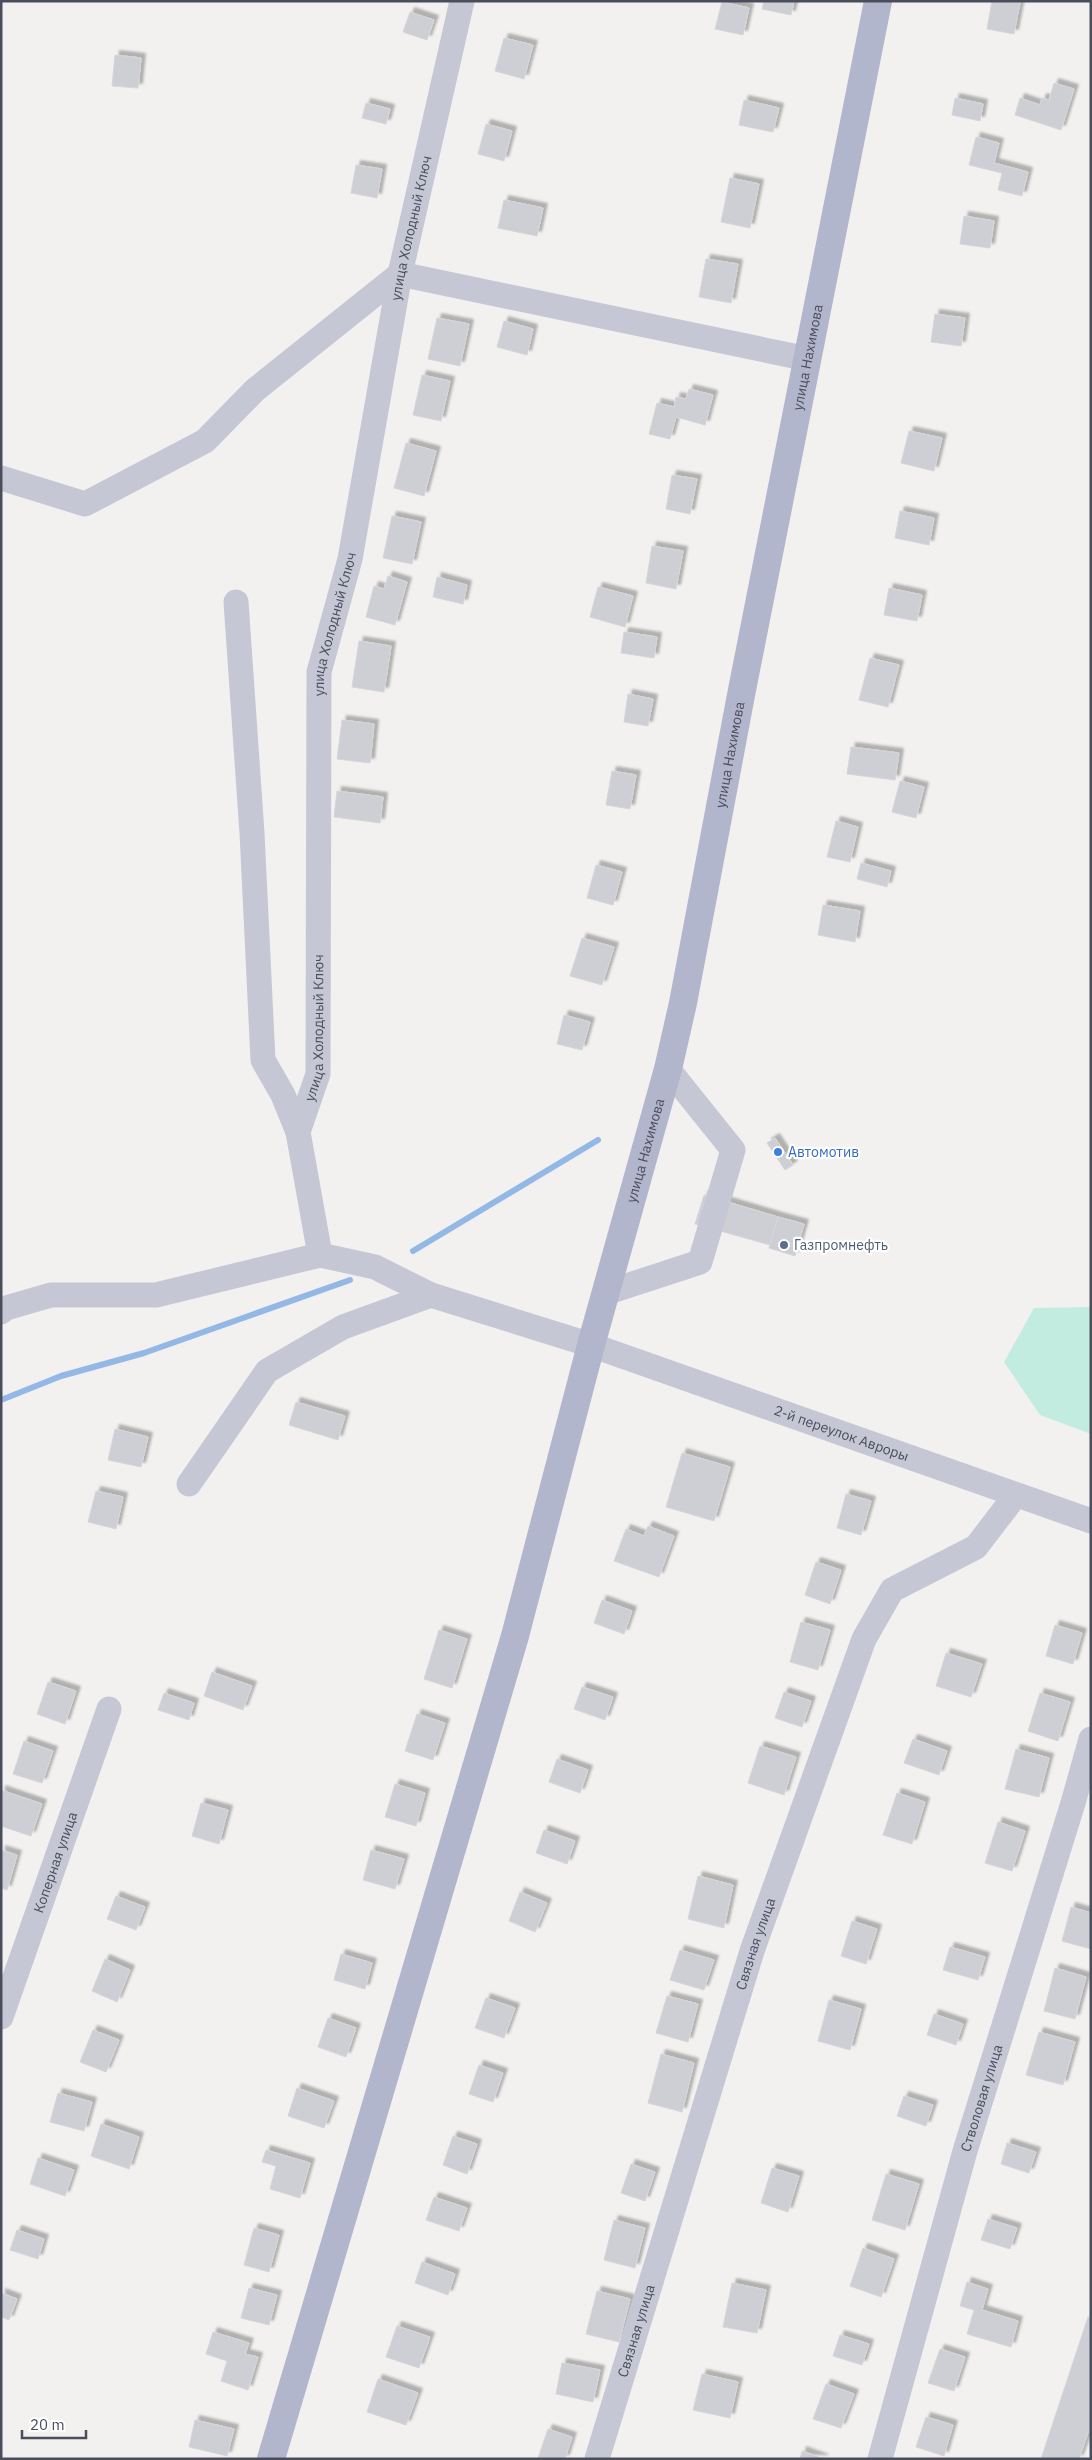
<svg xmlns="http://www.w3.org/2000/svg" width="1092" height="2460" viewBox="0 0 1092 2460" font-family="'IBM Plex Sans',sans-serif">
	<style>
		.green { fill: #c3ece1 }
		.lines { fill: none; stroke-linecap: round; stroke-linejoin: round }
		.stream { stroke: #93b8e6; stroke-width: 6 }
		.building { fill: #cecfd4; stroke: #d5d5db; filter: url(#shadow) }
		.minor { stroke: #c5c8d4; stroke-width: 25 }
		.major { stroke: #b2b6cd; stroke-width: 28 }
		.shop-dot { fill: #3f7fe0; stroke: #fff; stroke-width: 2 }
		.service-dot { fill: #5c6f8a; stroke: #fff; stroke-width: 2 }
		.labels { text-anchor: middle; stroke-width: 4.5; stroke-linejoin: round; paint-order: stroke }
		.street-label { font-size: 14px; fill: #4a4d5c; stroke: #fff }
		.shop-label { font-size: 14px; fill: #366cbe; stroke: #fff; text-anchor: start }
		.service-label { font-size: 14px; fill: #4e5e75; stroke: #fff; text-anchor: start }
	</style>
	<defs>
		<filter id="shadow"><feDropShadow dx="4.5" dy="-4.5" stdDeviation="1" flood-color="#0004"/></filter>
	</defs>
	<rect width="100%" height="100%" fill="#f2f1f0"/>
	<path class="green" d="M1091,1307v127l-51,-19 -36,-53 30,-54z"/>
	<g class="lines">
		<path class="stream" d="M413,1251l185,-111
			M1,1400l60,-24 83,-23 206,-73"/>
	</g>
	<path class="building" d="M764,1h30l-3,14 -29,-6z
		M992,1l28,1 -6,32 -27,-5z
		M722,2l27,6 -6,27 -28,-6z
		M410,12l24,8 -7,20 -24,-8z
		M504,38l29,7 -9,34 -29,-8z
		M115,55l26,3 -3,30 -26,-2z
		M1054,83l20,6 -13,41 -46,-15 5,-17 20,7 2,-7 7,2z
		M955,98l28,6 -3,17 -28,-6z
		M744,100l35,8 -6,24 -34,-7z
		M366,103l24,6 -4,15 -24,-6z
		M486,124l26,7 -8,30 -26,-7z
		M976,137l23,6 -5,20 34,9 -6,24 -24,-6 4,-17 -33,-8z
		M356,165l26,4 -5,29 -26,-5z
		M730,178l29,6 -9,44 -29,-6z
		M504,200l39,8 -6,28 -39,-8z
		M964,216l30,5 -4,27 -30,-4z
		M706,259l32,5 -7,39 -32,-6z
		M935,314l30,4 -4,28 -30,-4z
		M437,318l32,6 -9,42 -32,-7z
		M504,321l29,8 -6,26 -30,-8z
		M422,375l28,6 -9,40 -28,-6z
		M689,389l24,6 -8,30 -29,-8 -6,22 -21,-5 8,-31 17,4 2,-10 10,2z
		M909,431l33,7 -8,33 -33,-8z
		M406,443l30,8 -12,45 -30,-8z
		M672,475l25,4 -7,35 -24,-5z
		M900,511l34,7 -5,27 -34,-7z
		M392,516l29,6 -9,42 -29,-6z
		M652,546l31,5 -7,38 -30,-6z
		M388,576l19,6 -12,43 -29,-8 8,-31 10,3z
		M437,577l30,8 -4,19 -30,-7z
		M598,587l35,9 -8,31 -35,-10z
		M889,588l33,7 -5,26 -33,-6z
		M624,632l33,5 -3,21 -33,-5z
		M359,641l32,5 -7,46 -32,-5z
		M870,658l29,7 -11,42 -29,-7z
		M628,694l25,5 -5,27 -24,-4z
		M342,720l32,4 -4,39 -33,-4z
		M851,747l48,6 -4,27 -48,-6z
		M612,771l24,4 -6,34 -24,-4z
		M900,781l24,6 -8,31 -24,-6z
		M337,791l46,6 -3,26 -46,-6z
		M836,821l22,6 -8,35 -23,-5z
		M861,863l30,8 -4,16 -30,-8z
		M596,865l26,7 -9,33 -26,-7z
		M823,905l37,6 -5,31 -37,-7z
		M582,938l32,9 -12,38 -32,-9z
		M564,1015l26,7 -8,28 -25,-6z
		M775,1138l18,27 -8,5 -18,-27z
		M704,1195l74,22 -8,28 -75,-21z
		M778,1217l26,7 -9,32 -26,-8z
		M296,1402l49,14 -7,24 -49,-15z
		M115,1429l33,8 -7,30 -33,-7z
		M682,1453l48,14 -16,54 -48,-14z
		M96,1491l27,6 -7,32 -28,-7z
		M846,1494l25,7 -10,34 -24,-7z
		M648,1526l26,10 -15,41 -45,-16 12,-32 18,7z
		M816,1562l25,8 -11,34 -25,-9z
		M602,1600l30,11 -8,23 -30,-11z
		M801,1622l29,8 -12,40 -28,-8z
		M1055,1625l27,8 -9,31 -27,-8z
		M439,1630l28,9 -15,49 -28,-9z
		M946,1653l36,11 -11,33 -35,-11z
		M212,1672l40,14 -9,24 -39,-14z
		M48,1682l28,9 -11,33 -28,-10z
		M582,1687l31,10 -8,23 -31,-11z
		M784,1692l27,9 -9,26 -27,-9z
		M164,1693l30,10 -5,17 -31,-10z
		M1040,1693l30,9 -12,39 -30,-10z
		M417,1714l28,9 -12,37 -28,-9z
		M913,1739l34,12 -8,24 -35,-12z
		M24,1741l29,10 -11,32 -29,-9z
		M760,1746l36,11 -12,38 -36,-12z
		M1016,1749l33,9 -10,39 -34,-8z
		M557,1759l31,11 -8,23 -31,-11z
		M395,1784l30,9 -9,33 -31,-9z
		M1,1790l41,14 -11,32 -30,-10z
		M897,1793l28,9 -13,42 -29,-9z
		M201,1803l27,7 -9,34 -27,-8z
		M998,1822l27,9 -13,40 -27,-8z
		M544,1830l31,11 -8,23 -31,-11z
		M1,1850l16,5 -10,35 -6,-2z
		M371,1850l33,9 -9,30 -32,-9z
		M698,1876l35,9 -9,43 -36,-9z
		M520,1892l27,11 -12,29 -26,-11z
		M116,1896l29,11 -9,23 -29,-11z
		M1071,1907l20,6v36l-29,-8z
		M852,1921l25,8 -11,35 -25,-8z
		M950,1947l35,10 -7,23 -35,-10z
		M680,1950l34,10 -10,30 -34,-10z
		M341,1954l31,9 -7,26 -31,-9z
		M105,1959l25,11 -13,32 -25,-11z
		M1055,1968l31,9 -11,42 -31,-8z
		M667,1996l31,8 -10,38 -32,-9z
		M486,1998l29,10 -11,30 -29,-10z
		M829,2000l32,9 -11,41 -32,-9z
		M934,2014l29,10 -7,21 -29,-10z
		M328,2018l28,10 -10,29 -28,-10z
		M93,2030l26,10 -13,32 -26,-10z
		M1039,2032l36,10 -12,43 -37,-10z
		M661,2054l33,9 -12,49 -34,-9z
		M479,2065l24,8 -10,29 -24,-8z
		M297,2088l37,13 -10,27 -36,-12z
		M58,2093l34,9 -8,29 -34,-9z
		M904,2096l29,9 -7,21 -29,-10z
		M101,2124l38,13 -10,32 -38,-13z
		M453,2136l24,8 -10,30 -24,-9z
		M1007,2143l29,9 -7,21 -28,-9z
		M266,2150l44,13 -10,35 -30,-9 6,-23 -14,-4z
		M38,2158l36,12 -9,26 -35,-12z
		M631,2164l24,8 -10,29 -24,-8z
		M772,2168l27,8 -11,36 -27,-9z
		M886,2174l33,10 -14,46 -33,-10z
		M434,2197l33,11 -8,23 -33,-11z
		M988,2219l29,9 -7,21 -29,-9z
		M614,2220l31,8 -10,40 -31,-8z
		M254,2228l25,7 -10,37 -25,-7z
		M17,2230l27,9 -6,20 -28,-9z
		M863,2248l31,11 -13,38 -31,-11z
		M422,2262l33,12 -7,21 -33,-12z
		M967,2282l21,7 -6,21 36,11 -7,26 -44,-13 7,-24 -14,-4z
		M732,2283l34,7 -9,43 -34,-6z
		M249,2288l28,7 -8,30 -28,-7z
		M597,2291l33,8 -11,43 -33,-8z
		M1,2293l16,6 -8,21 -8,-3z
		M1088,2317l3,1v106l-12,35h-38z
		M397,2326l33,11 -11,31 -33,-11z
		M213,2332l36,11 -4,11 13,3 -10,33 -27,-9 6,-20 -21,-7z
		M840,2335l29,9 -7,21 -29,-9z
		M940,2349l25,8 -11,34 -26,-8z
		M562,2363l38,7 -7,32 -37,-8z
		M702,2374l36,8 -8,36 -37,-8z
		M378,2379l40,14 -12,32 -39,-13z
		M826,2384l28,10 -13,34 -28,-9z
		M926,2417l27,8 -9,31 -28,-9z
		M195,2420l39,9 -7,27 -38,-9z
		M548,2429l24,8 -7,22 -27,-1z
		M802,2451l22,8h-24z"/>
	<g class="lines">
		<g class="minor">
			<path d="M1,478l84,26 120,-63 50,-51 145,-116 408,85"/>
			<path d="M236,602l16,231 11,227 20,35 15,37"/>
			<path id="s1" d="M320,1255l-22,-123 20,-58 1,-402 31,-113 50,-285 62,-273"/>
			<path d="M608,1292l92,-30 33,-112 -65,-81"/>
			<path id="s2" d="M1,1312l5,-4 45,-13h105l164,-40 55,12 56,28 160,50 500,176"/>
			<path d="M189,1484l78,-113 76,-44 88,-32"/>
			<path id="s3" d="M1,2017l108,-308"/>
			<path id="s4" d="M597,2459l155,-508 112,-312 28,-49 84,-43 39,-51"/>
			<path id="s5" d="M880,2459l85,-308 108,-348 18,-64"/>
		</g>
		<path class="major" id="s6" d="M271,2459l244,-823 76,-291 77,-276 15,-66 58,-308 137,-694"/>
	</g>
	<circle class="shop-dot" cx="778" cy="1152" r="5"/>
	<circle class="service-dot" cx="784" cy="1245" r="5"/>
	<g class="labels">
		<g class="street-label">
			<text dy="5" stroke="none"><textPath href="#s1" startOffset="1042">улица Холодный Ключ</textPath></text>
			<text dy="5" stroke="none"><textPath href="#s6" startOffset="2171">улица Нахимова</textPath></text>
			<text dy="5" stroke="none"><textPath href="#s1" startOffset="638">улица Холодный Ключ</textPath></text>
			<text dy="5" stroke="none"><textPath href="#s6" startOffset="1766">улица Нахимова</textPath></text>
			<text dy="5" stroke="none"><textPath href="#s1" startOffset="232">улица Холодный Ключ</textPath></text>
			<text dy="5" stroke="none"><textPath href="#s6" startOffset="1361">улица Нахимова</textPath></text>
			<text dy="5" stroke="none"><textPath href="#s2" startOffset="879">2-й переулок Авроры</textPath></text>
			<text dy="5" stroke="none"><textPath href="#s3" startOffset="164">Коперная улица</textPath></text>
			<text dy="5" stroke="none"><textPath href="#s4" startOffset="539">Связная улица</textPath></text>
			<text dy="5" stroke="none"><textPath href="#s5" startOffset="375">Стволовая улица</textPath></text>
			<text dy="5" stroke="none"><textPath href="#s4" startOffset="134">Связная улица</textPath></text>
		</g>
		<g class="shop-label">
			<text x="788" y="1157">Автомотив</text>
		</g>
		<g class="service-label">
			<text x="794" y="1250">Газпромнефть</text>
		</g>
	</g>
	<rect width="1092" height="2460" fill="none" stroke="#4a4d5c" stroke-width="5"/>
	<path d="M22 2430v8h64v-8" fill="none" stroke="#4a4d5c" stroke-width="2.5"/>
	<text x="30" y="2430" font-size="15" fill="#4a4d5c" stroke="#ffffff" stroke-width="4" paint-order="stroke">20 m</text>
</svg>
